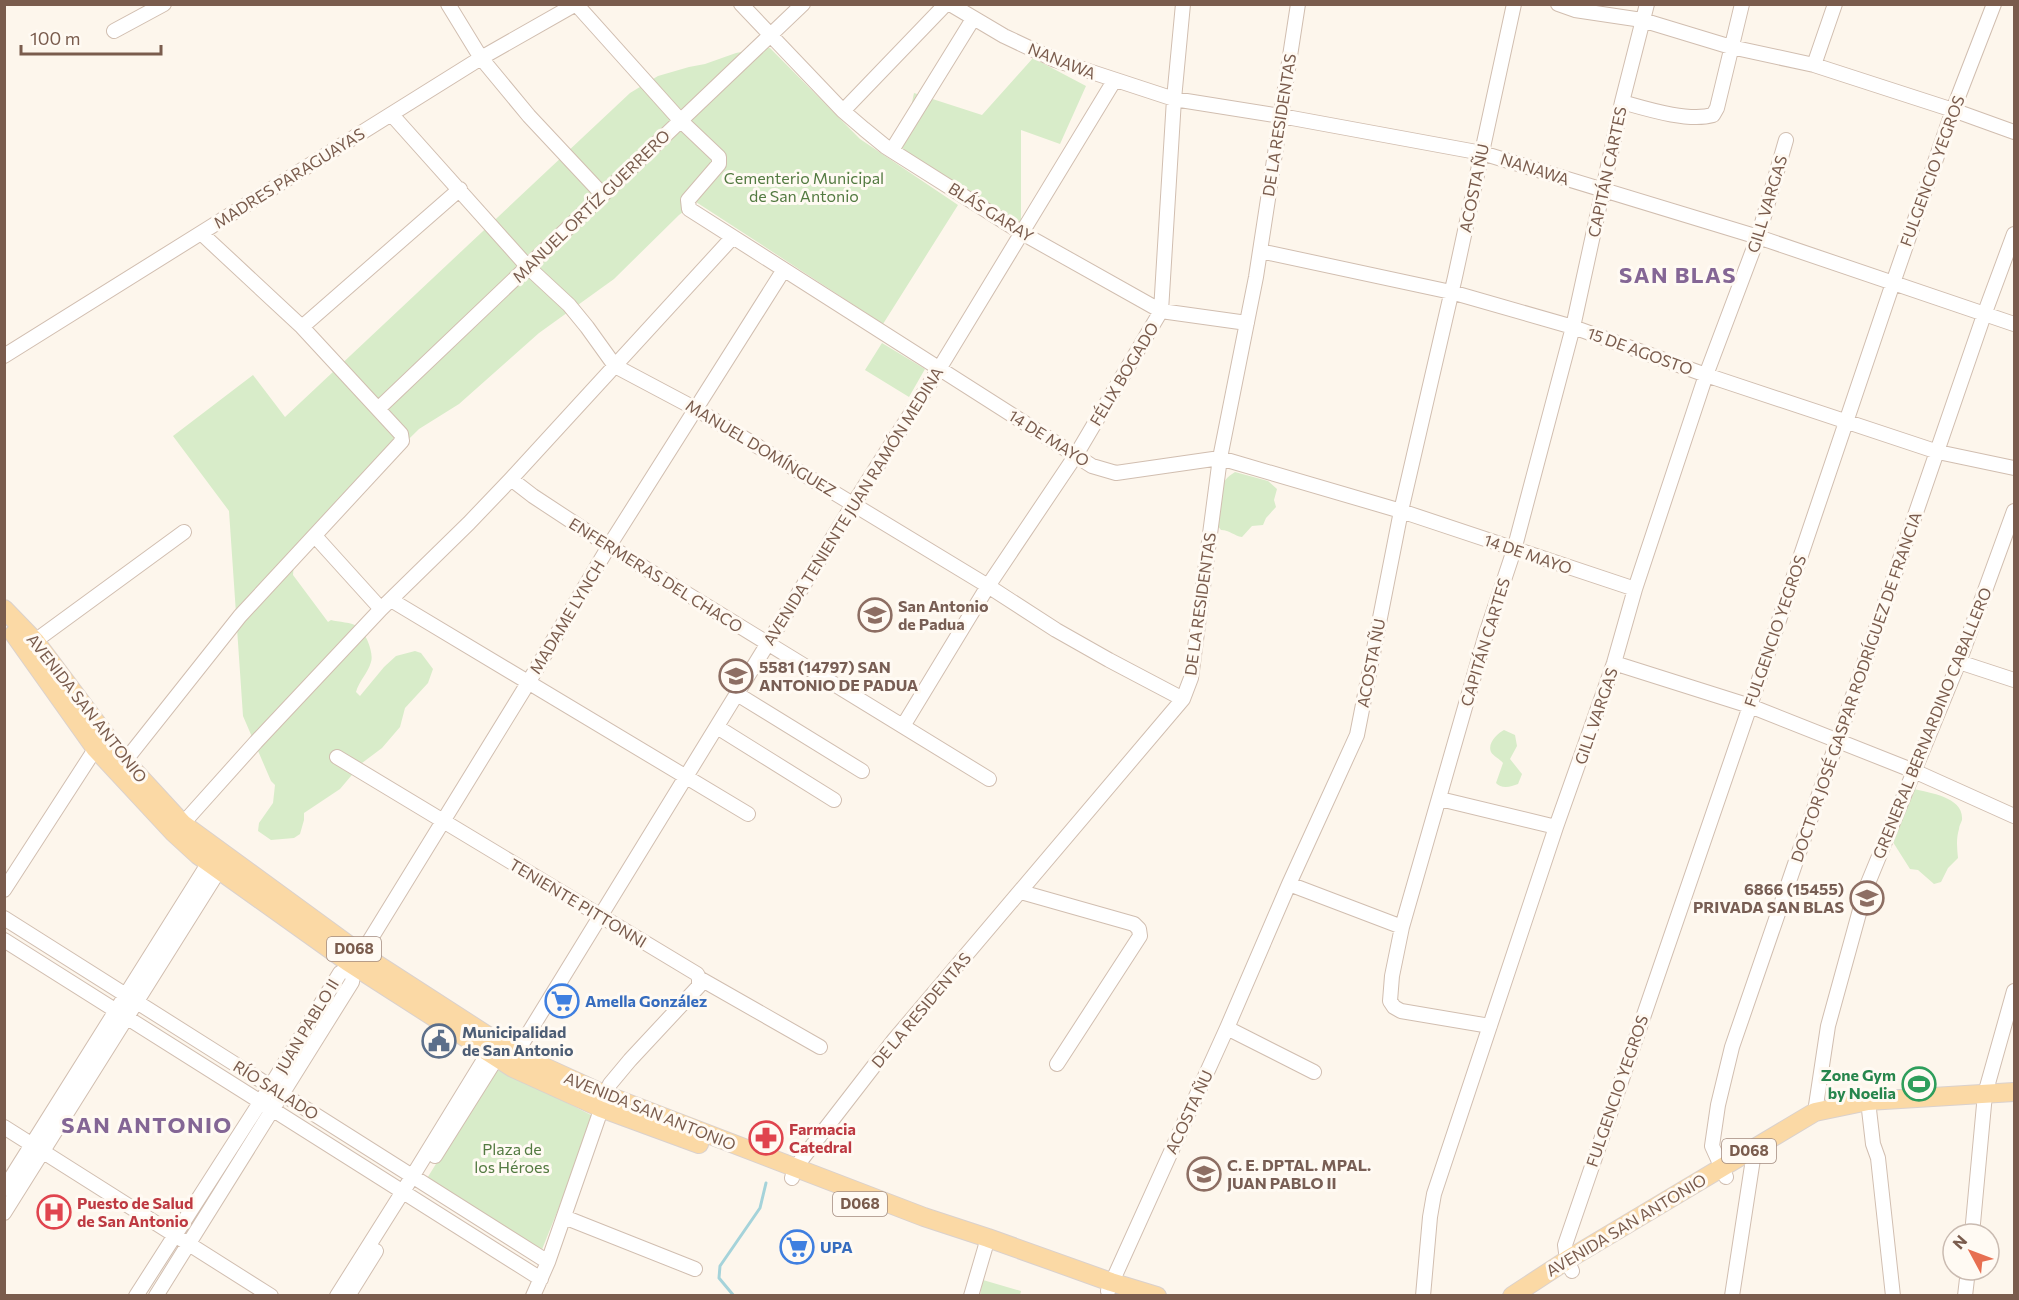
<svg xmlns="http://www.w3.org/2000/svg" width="2019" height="1300" viewBox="0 0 2019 1300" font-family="Commissioner,sans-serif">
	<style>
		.green { fill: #d8ecc9 }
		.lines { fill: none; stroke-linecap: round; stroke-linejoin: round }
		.stream { stroke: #a5d3da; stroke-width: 3 }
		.minor-casing { stroke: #d1beb0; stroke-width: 16 }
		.major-casing { stroke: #dad1cd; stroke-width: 20 }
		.minor { stroke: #fff; stroke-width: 14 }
		.major { stroke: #fbd9a5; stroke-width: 18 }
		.labels { text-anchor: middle; stroke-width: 6; stroke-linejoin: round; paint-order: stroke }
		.shield { fill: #fffaf3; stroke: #a28b7f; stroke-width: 1.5 }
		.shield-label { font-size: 15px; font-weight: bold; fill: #7a5c4d }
		.street-label { font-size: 16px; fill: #7a5c4d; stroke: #fffaf3 }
		.park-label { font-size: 16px; fill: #537a41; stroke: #fffaf3 }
		.education-label { font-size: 16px; font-weight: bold; fill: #785e54; stroke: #fffaf3; text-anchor: start }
		.shop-label { font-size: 16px; font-weight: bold; fill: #366cbe; stroke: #fffaf3; text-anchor: start }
		.service-label { font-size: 16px; font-weight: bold; fill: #4e5e75; stroke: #fffaf3; text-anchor: start }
		.leisure-label { font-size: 16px; font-weight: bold; fill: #27864d; stroke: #fffaf3; text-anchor: end }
		.health-label { font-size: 16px; font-weight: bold; fill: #be3a42; stroke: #fffaf3; text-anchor: start }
		.district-label { font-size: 22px; font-weight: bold; letter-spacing: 1.5px; fill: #846695; stroke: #fffaf3 }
	</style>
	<rect width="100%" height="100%" fill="#fdf6ec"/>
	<path class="green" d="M767,47l3,1 90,91 98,66 -75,119 -187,-122 -17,13 -65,64 -75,54 -80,71 -40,25 -87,86 -25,18 -10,12 -3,15 -1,15 35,47 3,-2c7,2 21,2 27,7 8,6 16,26 13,35 -3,11 -12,19 -15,30l4,4 24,-29 12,-11 19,-5 6,2 12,16 -5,14 -23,25 -5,19 -18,21 -20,15 -22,26 -36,24v7l-4,14 -6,4 -23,2 -13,-9 1,-8 14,-20 2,-18 -4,-4 -28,-65 -14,-205 -56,-75 80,-61 32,42 345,-324 28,-17 31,-9 16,-3 31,-11z
		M1033,58l53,28 -26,58 -39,-14v94l-121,-65 14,-66 68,22z
		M882,343l43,26 -16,28 -44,-27z
		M1235,472l33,9 9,8 -3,11 2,7 -10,11 -3,7 -11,1 -10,11c-8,-1 -12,-7 -21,-7l-4,-5c4,-21 -4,-40 18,-53z
		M1504,730l11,5 2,11 -7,13 12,15 -4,10c-7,3 -17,5 -22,-1l7,-20c-3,-4 -10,-7 -12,-11 -4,-9 7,-19 13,-22z
		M1914,789c16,4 50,8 48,31 -1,3 -3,6 -3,9 -3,10 -2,19 -1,29l-10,10 -7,14 -7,2 -16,-14 -8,-1 -19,-30 7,-30z
		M496,1067l99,50 -54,135 -115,-72z
		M983,1280l38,11 -1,4h-40z"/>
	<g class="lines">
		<path class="stream" d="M734,1296l-15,-18 1,-12 40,-58 6,-25"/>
		<g class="minor-casing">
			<path id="minor" d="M448,4l33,54 48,58 74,79
				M576,4l104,116 39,37v7l-31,36 1,9 403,257 24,7 104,-15 181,53 234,78
				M741,4l102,107 21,18 22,18 136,86 139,78 86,12
				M950,4l54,32 51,24 119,39 107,17 201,37 276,84 256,87
				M1558,4l17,6 67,10 89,27 83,18 139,45 61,22
				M114,31l50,-27
				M1814,65l21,-61
				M1622,102c25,7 66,20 91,13l4,-7 25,-104
				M843,111l103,-107
				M392,115l136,152 41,38 18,22 28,39 81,43 292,177 68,44 53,30 74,39
				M892,150l81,-131
				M1260,251l191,41 122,35 133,48 232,77 76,16
				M302,327l158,-138
				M4,356l477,-298 95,-54
				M378,409l425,-405
				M511,479l22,17 76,50 380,233
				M315,536l66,73
				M391,600l357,214
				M35,641l149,-109
				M1959,662l55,18
				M1614,663l136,43 164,65 100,45
				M737,694l125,77
				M903,726l85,-140 88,-131 85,-144 13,-212 9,-95
				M717,727l117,73
				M337,757l360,217 2,4 121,69
				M125,761l115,-145 162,-175 -1,-7 -99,-107 -101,-94
				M1440,799l116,28
				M178,829l78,-87 125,-133 88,-86 42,-44 221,-241
				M1289,884l113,43
				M4,890l97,-150
				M1021,892l113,32 5,5 1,7 -83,128
				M4,918l544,344
				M4,940l537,339
				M1490,1026l-89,-15 -7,-4 -4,-6 2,-25 10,-49 84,-293 28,-84 59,-223 49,-225 25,-98
				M1227,1028l87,44
				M512,1060l342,-557 85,-134 175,-288
				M1868,1101l5,43 5,14 15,138
				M1815,1112l13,-86 38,-138 93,-226 55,-151
				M4,1127l267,169
				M435,1156l66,-105
				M1726,1177l-14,-31 6,-41 14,-58 252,-732 30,-81
				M792,1178l3,-10 99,-128 289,-341 8,-21 29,-220 36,-181 42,-273
				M4,1189l209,-333
				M4,1213l219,-349
				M564,1217l131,52
				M1972,1234l13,-140 29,-103
				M1572,1271l-5,-11 -2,-15 185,-539 143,-423 60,-173 41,-106
				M1108,1291l119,-263 62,-144 68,-149 44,-224 54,-234 59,-273
				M136,1296l134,-209 70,-114 14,-7
				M156,1296l196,-314 2,-16 174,-283 81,-137 174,-275
				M337,1296l75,-119 81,-132
				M348,1296l28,-45
				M533,1296l15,-34 62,-178 20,-24 69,-74v-8
				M971,1296l17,-58
				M1423,1296l7,-79 4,-23 122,-367 58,-164 21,-74 71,-214 52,-138 28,-97
				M1732,1296l21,-137
				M1965,1296l3,-26"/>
		</g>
		<g class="major-casing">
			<path id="major" d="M4,609l31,32 90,120 58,63 178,130 155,100 90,41 318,122 64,21 123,44 46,14
				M14,634l81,114 79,85 24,22 150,107 165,106 88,40 98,36
				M1512,1296l55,-36 248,-148 53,-11 146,-9"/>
		</g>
		<use href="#minor" class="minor"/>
		<use href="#major" class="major"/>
	</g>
	<defs>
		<g id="school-ring" transform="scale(1.725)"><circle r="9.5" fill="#fffaf3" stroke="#8d6e63" stroke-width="1.5"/><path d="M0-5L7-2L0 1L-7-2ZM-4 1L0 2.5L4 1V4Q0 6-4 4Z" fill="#8d6e63"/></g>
		<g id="supermarket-ring" transform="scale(1.725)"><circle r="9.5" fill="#fffaf3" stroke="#3f7fe0" stroke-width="1.5"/><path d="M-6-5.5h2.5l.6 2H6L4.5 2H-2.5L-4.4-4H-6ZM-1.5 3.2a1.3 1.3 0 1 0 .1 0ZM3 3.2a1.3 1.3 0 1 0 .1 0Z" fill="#3f7fe0"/></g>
		<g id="civic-ring" transform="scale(1.725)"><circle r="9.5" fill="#fffaf3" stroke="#5c6f8a" stroke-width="1.5"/><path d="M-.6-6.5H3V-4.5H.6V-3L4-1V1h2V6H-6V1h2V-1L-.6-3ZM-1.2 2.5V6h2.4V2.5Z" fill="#5c6f8a"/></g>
		<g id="stadium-ring" transform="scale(1.725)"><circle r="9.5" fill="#fffaf3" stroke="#2e9e5b" stroke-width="1.5"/><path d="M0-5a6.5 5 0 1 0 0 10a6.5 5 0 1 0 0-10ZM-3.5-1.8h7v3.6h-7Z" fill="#2e9e5b"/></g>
		<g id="pharmacy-ring" transform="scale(1.725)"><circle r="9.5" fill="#fffaf3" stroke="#e0444e" stroke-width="1.5"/><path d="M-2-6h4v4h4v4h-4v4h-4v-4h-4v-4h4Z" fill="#e0444e"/></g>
		<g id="hospital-ring" transform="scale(1.725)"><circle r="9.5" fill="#fffaf3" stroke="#e0444e" stroke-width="1.5"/><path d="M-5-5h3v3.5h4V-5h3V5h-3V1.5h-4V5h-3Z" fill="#e0444e"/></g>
	</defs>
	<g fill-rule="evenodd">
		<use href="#school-ring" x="875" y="615"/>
		<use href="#school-ring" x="736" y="676"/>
		<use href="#school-ring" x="1867" y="898"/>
		<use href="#supermarket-ring" x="562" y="1001"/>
		<use href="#civic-ring" x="439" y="1041"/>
		<use href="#stadium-ring" x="1919" y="1084"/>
		<use href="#pharmacy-ring" x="766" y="1138"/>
		<use href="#school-ring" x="1204" y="1174"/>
		<use href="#hospital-ring" x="54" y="1212"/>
		<use href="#supermarket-ring" x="797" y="1247"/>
	</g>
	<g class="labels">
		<g class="shield">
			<rect x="327" y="937" width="54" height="24" rx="4.5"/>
			<rect x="1722" y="1139" width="54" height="24" rx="4.5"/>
			<rect x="833" y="1192" width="54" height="24" rx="4.5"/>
		</g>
		<g class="shield-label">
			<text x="354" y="954">D068</text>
			<text x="1749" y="1156">D068</text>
			<text x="860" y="1209">D068</text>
		</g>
		<g class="street-label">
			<text transform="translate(1062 61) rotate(22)" y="6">NANAWA</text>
			<text transform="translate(1279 125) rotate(-81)" y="6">DE LA RESIDENTAS</text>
			<text transform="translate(1535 169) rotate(18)" y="6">NANAWA</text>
			<text transform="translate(1932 171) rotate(-70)" y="6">FULGENCIO YEGROS</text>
			<text transform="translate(1607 172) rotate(-78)" y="6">CAPITÁN CARTES</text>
			<text transform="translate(289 178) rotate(-32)" y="6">MADRES PARAGUAYAS</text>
			<text transform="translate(1474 188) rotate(-78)" y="6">ACOSTA ÑU</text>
			<text transform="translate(1767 204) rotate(-73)" y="6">GILL VARGAS</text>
			<text transform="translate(591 206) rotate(-44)" y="6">MANUEL ORTÍZ GUERRERO</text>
			<text transform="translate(991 212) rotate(32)" y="6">BLÁS GARAY</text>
			<text transform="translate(1640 351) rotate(20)" y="6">15 DE AGOSTO</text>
			<text transform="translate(1124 374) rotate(-59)" y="6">FÉLIX BOGADO</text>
			<text transform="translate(1049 438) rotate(32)" y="6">14 DE MAYO</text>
			<text transform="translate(761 448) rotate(31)" y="6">MANUEL DOMÍNGUEZ</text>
			<text transform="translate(853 506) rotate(-58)" y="6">AVENIDA TENIENTE JUAN RAMÓN MEDINA</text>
			<text transform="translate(1528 554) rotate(19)" y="6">14 DE MAYO</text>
			<text transform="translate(656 575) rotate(32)" y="6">ENFERMERAS DEL CHACO</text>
			<text transform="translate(1200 604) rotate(-82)" y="6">DE LA RESIDENTAS</text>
			<text transform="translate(567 617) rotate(-59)" y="6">MADAME LYNCH</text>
			<text transform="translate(1775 631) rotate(-71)" y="6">FULGENCIO YEGROS</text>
			<text transform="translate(1485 642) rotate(-73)" y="6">CAPITÁN CARTES</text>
			<text transform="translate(1371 663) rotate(-79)" y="6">ACOSTA ÑU</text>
			<text transform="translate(1856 687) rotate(-71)" y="6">DOCTOR JOSÉ GASPAR RODRÍGUEZ DE FRANCIA</text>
			<text transform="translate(87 708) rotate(52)" y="6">AVENIDA SAN ANTONIO</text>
			<text transform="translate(1596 716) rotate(-71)" y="6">GILL VARGAS</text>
			<text transform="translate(1932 723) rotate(-68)" y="6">GRENERAL BERNARDINO CABALLERO</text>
			<text transform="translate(578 903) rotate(31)" y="6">TENIENTE PITTONNI</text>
			<text transform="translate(921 1010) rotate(-50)" y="6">DE LA RESIDENTAS</text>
			<text transform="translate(307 1026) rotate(-59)" y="6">JUAN PABLO II</text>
			<text transform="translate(276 1090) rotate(32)" y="6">RÍO SALADO</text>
			<text transform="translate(1617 1091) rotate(-71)" y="6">FULGENCIO YEGROS</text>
			<text transform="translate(650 1111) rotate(22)" y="6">AVENIDA SAN ANTONIO</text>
			<text transform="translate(1189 1112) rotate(-65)" y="6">ACOSTA ÑU</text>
			<text transform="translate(1626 1225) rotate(-31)" y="6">AVENIDA SAN ANTONIO</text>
		</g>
		<g class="park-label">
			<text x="804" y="184">Cementerio Municipal<tspan x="804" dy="18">de San Antonio</tspan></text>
			<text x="512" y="1155">Plaza de<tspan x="512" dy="18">los Héroes</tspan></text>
		</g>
		<g class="education-label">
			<text x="898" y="612">San Antonio<tspan x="898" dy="18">de Padua</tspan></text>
			<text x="759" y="673">5581 (14797) SAN<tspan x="759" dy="18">ANTONIO DE PADUA</tspan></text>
			<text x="1844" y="895" text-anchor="end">6866 (15455)<tspan x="1844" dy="18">PRIVADA SAN BLAS</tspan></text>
			<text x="1227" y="1171">C. E. DPTAL. MPAL.<tspan x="1227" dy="18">JUAN PABLO II</tspan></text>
		</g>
		<g class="shop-label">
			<text x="585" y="1007">Amella González</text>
			<text x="820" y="1253">UPA</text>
		</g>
		<g class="service-label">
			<text x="462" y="1038">Municipalidad<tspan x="462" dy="18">de San Antonio</tspan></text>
		</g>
		<g class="leisure-label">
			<text x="1896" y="1081">Zone Gym<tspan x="1896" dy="18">by Noelia</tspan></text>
		</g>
		<g class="health-label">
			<text x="789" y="1135">Farmacia<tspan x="789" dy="18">Catedral</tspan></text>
			<text x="77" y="1209">Puesto de Salud<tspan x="77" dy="18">de San Antonio</tspan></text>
		</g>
		<g class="district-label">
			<text x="1678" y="283">SAN BLAS</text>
			<text x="147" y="1133">SAN ANTONIO</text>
		</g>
	</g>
	<rect width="2019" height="1300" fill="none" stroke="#7a5c4d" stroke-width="12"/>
	<g transform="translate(1971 1252) rotate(311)"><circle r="28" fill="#fffaf3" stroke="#cabbb1" stroke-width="1.5"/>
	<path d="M0-4.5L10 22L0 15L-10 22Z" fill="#e76f51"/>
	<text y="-9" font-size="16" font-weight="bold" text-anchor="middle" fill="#7a5c4d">N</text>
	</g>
	<path d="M21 45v9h140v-9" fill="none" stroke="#7a5c4d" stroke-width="3"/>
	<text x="30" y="45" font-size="18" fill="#7a5c4d" stroke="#fffaf3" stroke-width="4.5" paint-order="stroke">100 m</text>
</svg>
